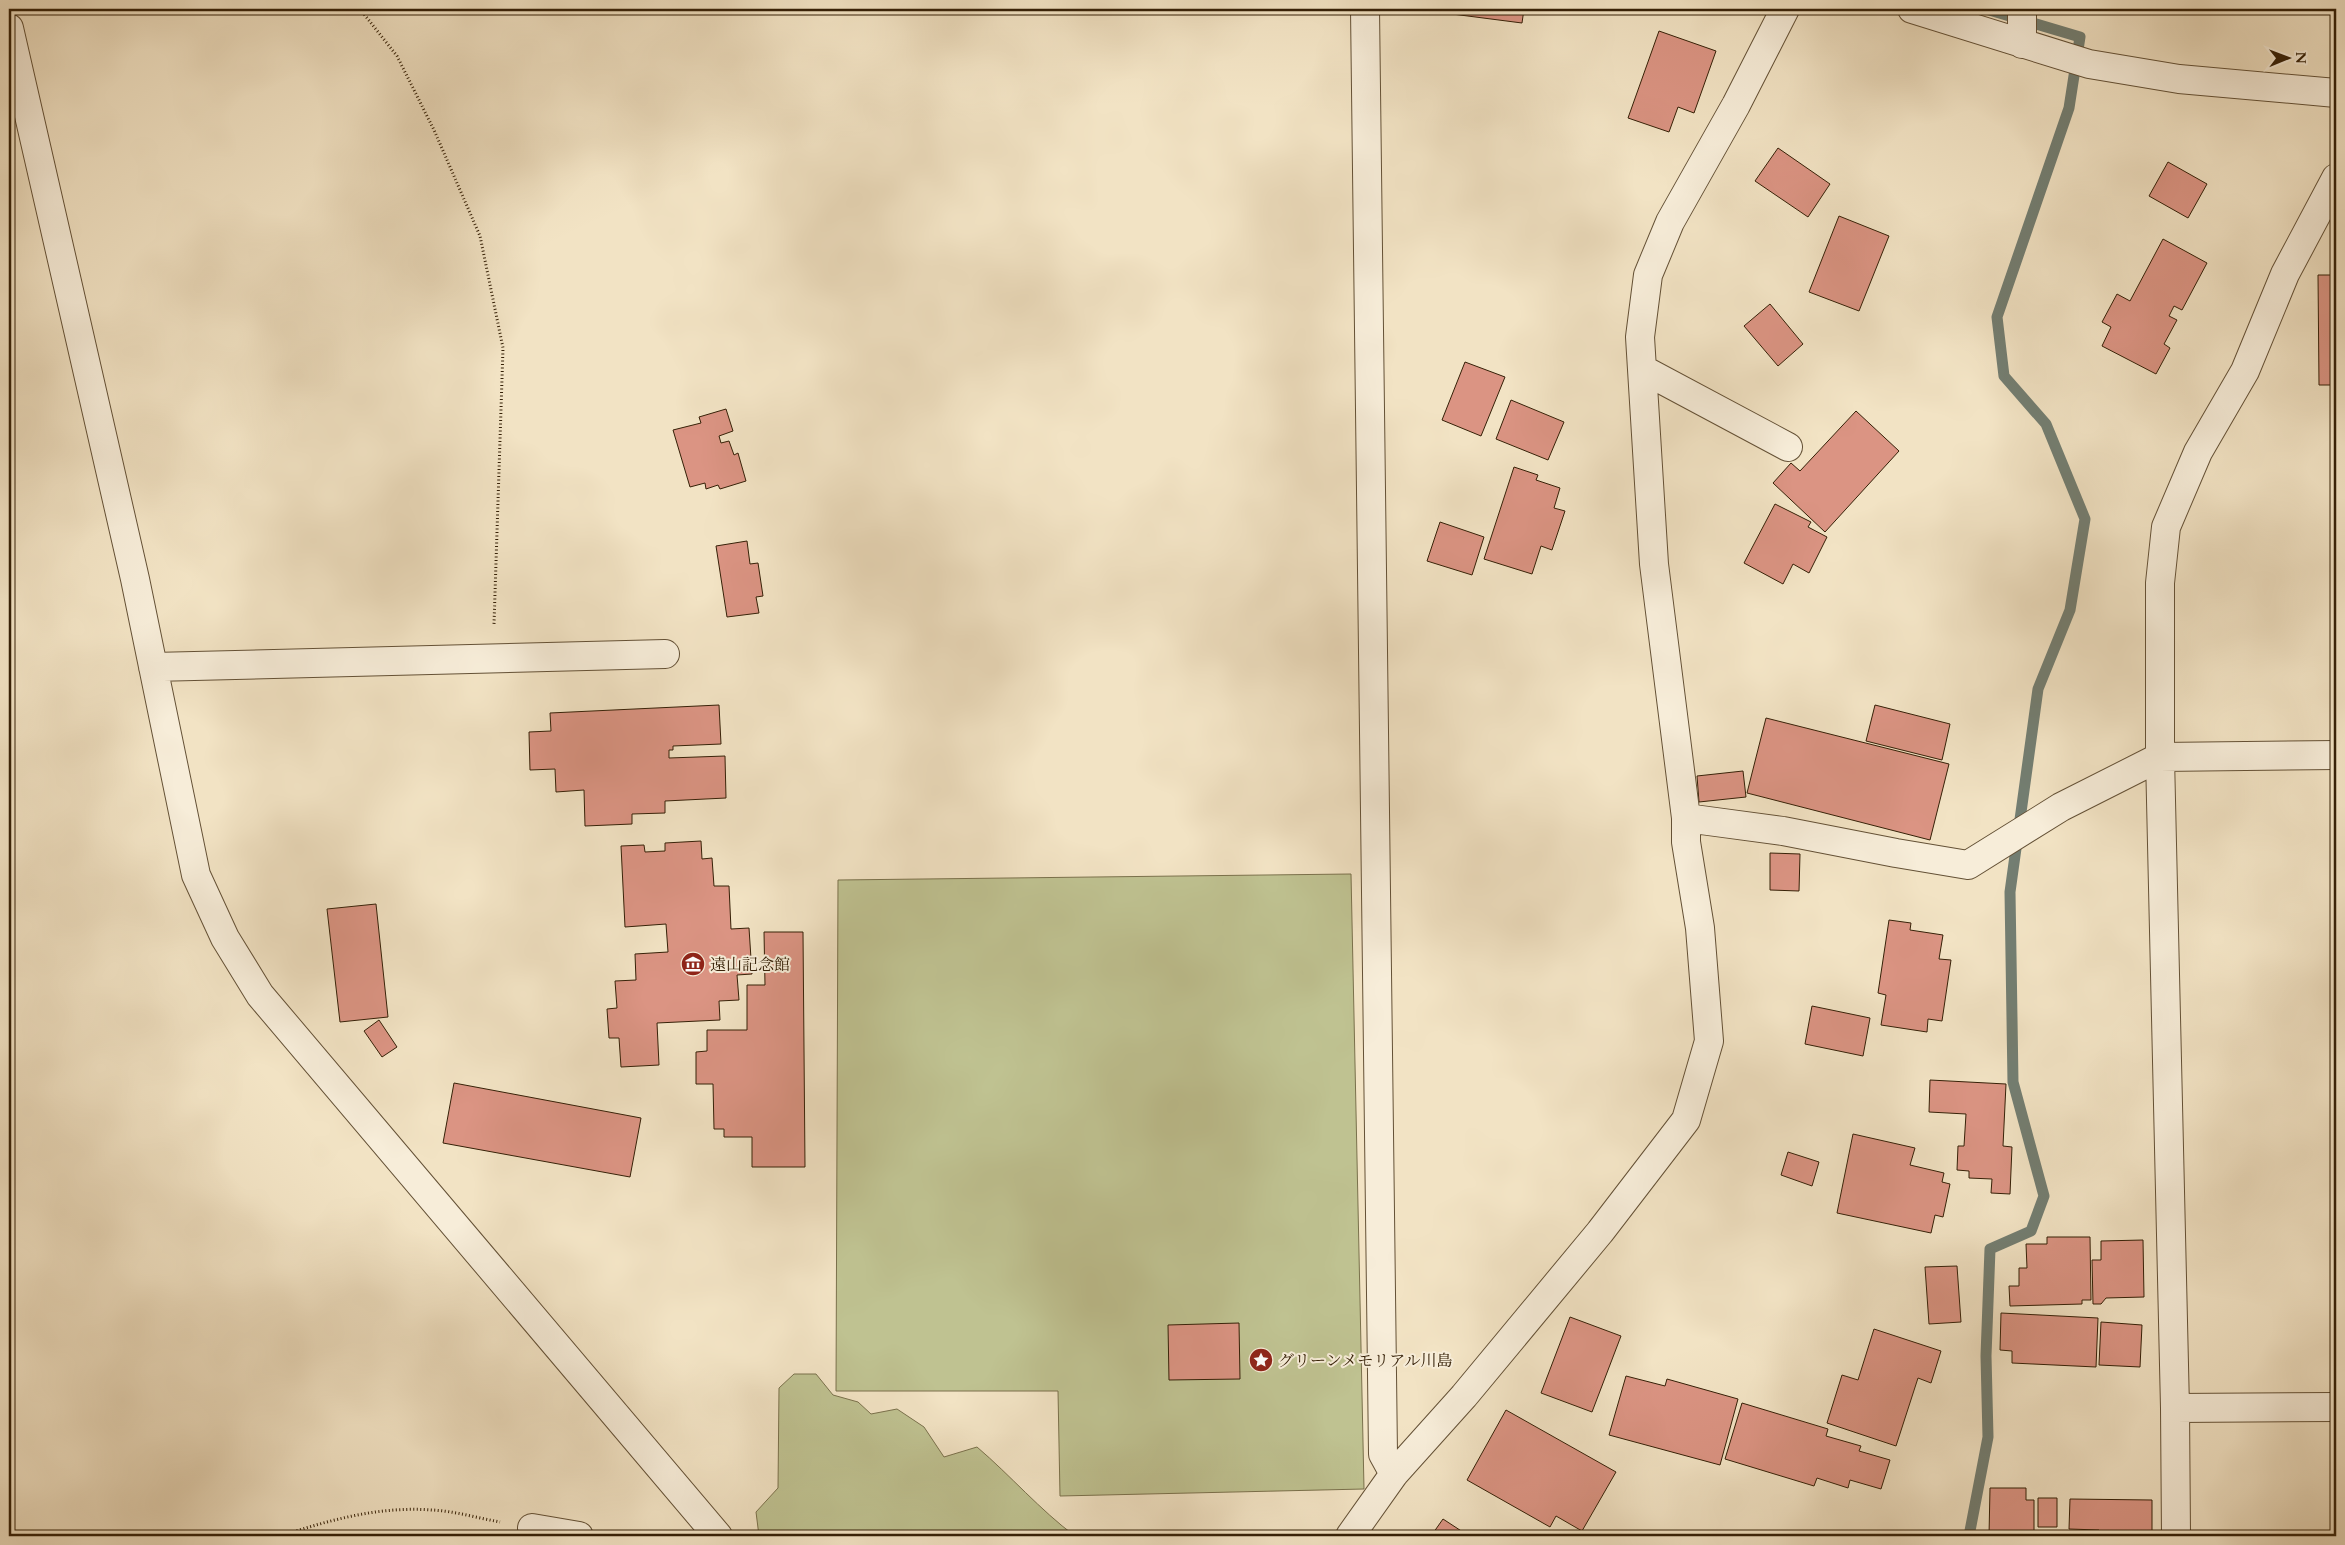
<svg xmlns="http://www.w3.org/2000/svg" width="2345" height="1545" viewBox="0 0 2345 1545" font-family="Cardo,'Noto Serif JP',serif">
	<style>
		.green { fill: #bfc291; stroke: #7a714c }
		.lines { fill: none; stroke-linecap: round; stroke-linejoin: round }
		.stream { stroke: #737e72; stroke-width: 11 }
		.building { fill: #db9483; stroke: #352007 }
		.minor-casing { stroke: #645136; stroke-width: 30 }
		.path { stroke: #352007; stroke-width: 3; stroke-dasharray: 1 2.5; stroke-linecap: butt }
		.minor { stroke: #f7edd9; stroke-width: 28 }
		.labels { text-anchor: middle; stroke-width: 4; stroke-linejoin: round; paint-order: stroke }
		.poi-label { font-size: 16px; fill: #352007; stroke: #f7edd9; text-anchor: start }
	</style>
	<rect width="100%" height="100%" fill="#f2e3c4"/>
	<filter id="stains"><feTurbulence type="fractalNoise" baseFrequency=".004" numOctaves="4"/><feColorMatrix values="0 0 0 0 .2 0 0 0 0 .09 0 0 0 0 .02 0 0 0 .5 -.17"/></filter>
	<radialGradient id="worn" r=".72"><stop offset=".6" stop-color="#630" stop-opacity="0"/><stop offset="1" stop-color="#630" stop-opacity=".3"/></radialGradient>
	<path class="green" d="M1351,874l13,615 -304,7 -2,-105h-222l2,-511z
		M794,1374h22l17,21 25,7 13,12 26,-5 27,18 20,30 33,-10c34,29 63,63 98,89h-316l-3,-24 22,-24 1,-100z"/>
	<g class="lines">
		<path class="stream" d="M1969,1536l19,-99 -2,-81 4,-107 41,-18 13,-35 -31,-114 -3,-190 28,-203 32,-79 15,-91 -39,-95 -42,-48 -7,-59 72,-209 11,-71 -94,-28"/>
	</g>
	<path class="building" d="M1429,9h95l-2,14 -93,-12z
		M1665,9h20l-1,4z
		M1659,31l57,20 -22,62 -16,-6 -9,25 -41,-14z
		M1778,148l52,36 -22,33 -53,-36z
		M2168,162l39,22 -19,34 -39,-22z
		M1839,216l50,20 -30,75 -50,-19z
		M2163,239l44,24 -25,47 -8,-4 -5,10 8,4 -13,24 6,4 -14,26 -54,-28 9,-19 -9,-5 15,-28 13,7z
		M2331,265l5,1v119h-17l-1,-110h13z
		M1770,304l33,40 -25,22 -34,-40z
		M1465,362l40,15 -24,59 -39,-16z
		M1511,400l53,22 -16,38 -52,-21z
		M726,409l7,22 -14,5 2,7 8,-2 5,14 4,-2 8,28 -26,8 -2,-4 -12,4 -1,-6 -15,4 -17,-57 28,-7 -2,-6z
		M1856,411l43,40 -74,81 -52,-49 18,-20 9,8z
		M1514,467l24,8 -2,5 24,8 -6,20 11,3 -13,39 -11,-4 -9,28 -48,-15z
		M1775,504l36,18 -3,5 19,10 -18,36 -16,-9 -10,20 -39,-21z
		M1440,522l44,15 -12,38 -45,-14z
		M747,541l3,23 8,-1 5,33 -7,1 3,16 -32,4 -11,-71z
		M719,705l2,39 -48,2v4h-4v8l56,-2 1,42 -61,3v12l-33,1v10l-47,2 -1,-36 -28,2 -1,-23 -25,1 -1,-38 22,-1 -1,-18z
		M1875,705l75,19 -8,36 -76,-19z
		M1766,718l183,46 -19,76 -183,-47z
		M1743,771l3,26 -47,5 -2,-26z
		M701,841l1,18 10,-1 2,28h15l2,43 18,-1 3,46 -15,1 2,25 -20,1 1,19 -63,3 2,42 -38,2 -2,-29h-10l-2,-29 10,-1 -2,-27 21,-1 -1,-26 33,-2 -2,-28 -41,3 -4,-81 23,-1 1,7 20,-1v-8z
		M1770,853l30,1 -1,37 -29,-1z
		M376,904l12,113 -48,5 -13,-113z
		M1889,920l22,3 -1,7 33,5 -4,24 12,1 -9,61 -14,-2 -1,13 -46,-7 5,-30 -8,-2z
		M764,932h39l2,235h-53v-30h-28v-8h-10l-1,-45h-17v-32l11,-1v-21h40v-45h18z
		M1812,1006l58,12 -7,38 -58,-12z
		M379,1020l18,27 -15,10 -18,-26z
		M1930,1080l76,4 -3,62 9,1 -2,47 -19,-1 1,-14 -23,-1v-7l-12,-1 1,-24h6l2,-32 -37,-2z
		M454,1083l187,35 -11,59 -187,-34z
		M1853,1134l62,14 -5,17 34,8 -2,9 8,2 -7,33 -8,-2 -4,18 -94,-20z
		M1788,1152l31,10 -7,24 -31,-11z
		M2047,1237h43l1,63h-9v4l-72,2 -1,-20h10v-18h8l-1,-24h21z
		M2143,1240l1,57 -38,1 -5,6h-8l-1,-44h9v-19z
		M1957,1266l4,56 -32,2 -4,-57z
		M2001,1313l97,5 -2,49 -84,-4v-12l-12,-1z
		M1570,1317l51,19 -29,76 -51,-19z
		M2101,1322l41,3 -2,42 -41,-2z
		M1239,1323l1,56 -71,1 -1,-55z
		M1874,1329l67,22 -10,32 -13,-5 -22,68 -69,-23 15,-48 16,5z
		M1626,1376l39,10 2,-7 71,20 -18,66 -111,-30z
		M1742,1403l86,26 -2,7 35,10 -2,5 31,9 -9,29 -31,-9 -2,8 -31,-10 -3,8 -89,-27z
		M1506,1410l110,62 -34,59 -26,-15 -6,11 -83,-47z
		M1990,1488h36v12h8v36h-45z
		M2038,1498h19v29h-19z
		M2070,1499l82,1v36h-53v-6l-30,-1z
		M1443,1519l26,17h-38z"/>
	<g class="lines">
		<g class="minor-casing">
			<path id="minor" d="M1365,9l18,1445 11,20
				M1912,9l177,55 90,15 157,14
				M9,28l126,551 61,296 29,63 35,57 458,541
				M2022,44v-35
				M1642,369l146,78
				M153,667l512,-13
				M1686,818l97,13 113,22 72,12 93,-58 99,-50 176,-2
				M2175,1408l161,-1
				M532,1528l47,8
				M1350,1536l44,-62 70,-78 136,-164 86,-112 23,-79 -9,-113 -14,-86v-24l-32,-254 -14,-227 8,-62 22,-53 66,-117 49,-96
				M2176,1536l-1,-128 -15,-651v-174l6,-56 32,-75 47,-81 40,-97 51,-96"/>
		</g>
		<path class="path" d="M360,9l37,47 37,74 46,106 23,112 -9,276
			M280,1536c50,-16 99,-30 152,-26 22,1 46,8 68,12"/>
		<use href="#minor" class="minor"/>
	</g>
	<defs>
		<g id="museum-disc" transform="scale(1.25)"><circle r="9.5" fill="#8f2418" stroke="#f7edd9"/><path d="M0-6L6-3V-2H-6V-3ZM-5-1h2V3h-2ZM-1-1h2V3h-2ZM3-1h2V3H3ZM-6 4H6V6H-6Z" fill="#fff"/></g>
		<g id="sight-disc" transform="scale(1.25)"><circle r="9.5" fill="#8f2418" stroke="#f7edd9"/><path d="M0-6L1.8-2.2L6-1.7L2.9 1.2L3.7 5.4L0 3.3L-3.7 5.4L-2.9 1.2L-6-1.7L-1.8-2.2Z" fill="#fff"/></g>
	</defs>
	<g fill-rule="evenodd">
		<use href="#museum-disc" x="693" y="964"/>
		<use href="#sight-disc" x="1261" y="1360"/>
	</g>
	<g class="labels">
		<g class="poi-label">
			<text x="710" y="970">遠山記念館</text>
			<text x="1278" y="1366">グリーンメモリアル川島</text>
		</g>
	</g>
	<rect width="2345" height="1545" fill="none" stroke="#f2e3c4" stroke-width="30"/>
	<rect x="10" y="10" width="2325" height="1525" fill="none" stroke="#352007" stroke-width="2.5"/>
	<rect x="15" y="15" width="2315" height="1515" fill="none" stroke="#352007"/>
	<g transform="translate(2288 58) rotate(89)" stroke="#f7edd9" stroke-width="4" paint-order="stroke">
	<path d="M0-4L9 19L0 12L-9 19Z" fill="#352007"/>
	<text y="-8" font-size="14" font-weight="bold" text-anchor="middle" fill="#352007">N</text>
	</g>
	<rect width="100%" height="100%" filter="url(#stains)"/>
	<rect width="100%" height="100%" fill="url(#worn)"/>
</svg>
